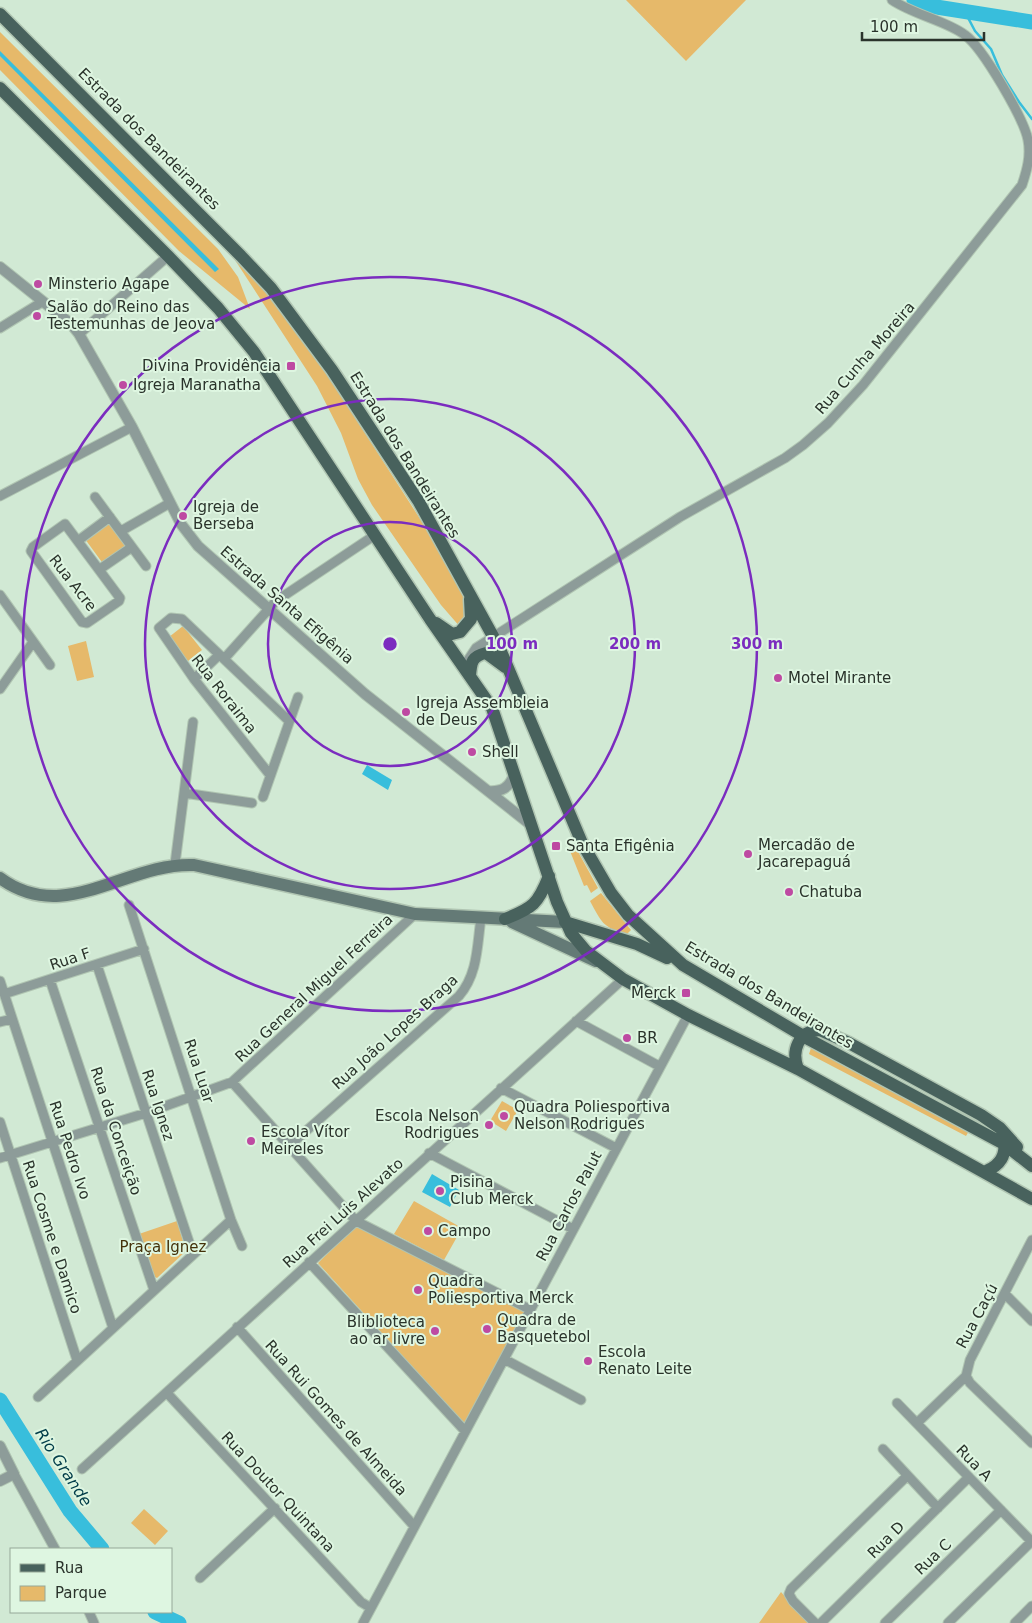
<svg xmlns="http://www.w3.org/2000/svg" width="1032" height="1623" viewBox="0 0 1032 1623" font-family="'DejaVu Sans',sans-serif">
	<style>
		.green { fill: #e6b96a }
		.water { fill: #38bedc }
		.lines { fill: none; stroke-linecap: round; stroke-linejoin: round }
		.stream { stroke: #38bedc; stroke-width: 2.5 }
		.river { stroke: #38bedc; stroke-width: 15 }
		.minor-casing { stroke: #b0c5b2; stroke-width: 11 }
		.tertiary-casing { stroke: #b0c5b2; stroke-width: 12 }
		.secondary-casing { stroke: #b0c5b2; stroke-width: 15 }
		.primary-casing { stroke: #b0c5b2; stroke-width: 15 }
		.minor { stroke: #8d9c99; stroke-width: 9 }
		.tertiary { stroke: #8d9c99; stroke-width: 10 }
		.secondary { stroke: #647a76; stroke-width: 12 }
		.primary { stroke: #48625d; stroke-width: 12 }
		.ring { fill: none; stroke: #7b2cbf; stroke-width: 2.5 }
		.poi-dot { fill: #be4aa2; stroke: #def6e1; stroke-width: 2 }
		.labels { text-anchor: middle; stroke-width: 4; stroke-linejoin: round; paint-order: stroke }
		.street-label { font-size: 15px; fill: #2a332b; stroke: #def6e1 }
		.poi-label { font-size: 15px; fill: #2a332b; stroke: #def6e1; text-anchor: start }
		.park-label { font-size: 15px; fill: #44310a; stroke: #def6e1 }
		.water-label { font-size: 16px; font-style: italic; fill: #003c48; stroke: #def6e1 }
		.centre { fill: #7b2cbf; stroke: #def6e1; stroke-width: 2.5 }
		.ring-label { font-size: 15px; text-anchor: middle; font-weight: bold; fill: #7b2cbf; stroke: #def6e1; stroke-width: 4; stroke-linejoin: round; paint-order: stroke }
	</style>
	<rect width="100%" height="100%" fill="#d1e9d4"/>
	<path class="green" d="M626,0h120l-60,61z
		M0,32l218,217 20,28 12,32 -71,-58 -179,-181z
		M233,257l26,23 68,94 97,151 48,80 -11,23 -20,-23 -69,-100 -14,-26 -17,-46 -24,-47z
		M116,517l19,26 -31,22 -19,-26z
		M183,626l19,24 -14,11 -19,-24z
		M86,641l8,36 -17,4 -9,-35z
		M571,839l27,49 -7,5 -4,-8 -3,1 -18,-45z
		M601,893l30,37 -5,5c-24,-9 -24,-12 -36,-34z
		M811,1048l158,83 -3,5 -157,-82z
		M502,1101l16,9 -12,21 -16,-10z
		M414,1201l48,27 -18,32 -50,-26z
		M177,1221l9,30 -29,27 -2,-1 -16,-43z
		M361,1221l168,88 -63,117 -148,-163z
		M144,1509l24,22 -13,14 -24,-22z
		M781,1592l28,31h-50z"/>
	<path class="water" d="M0,51l219,218 -4,3 -215,-216z
		M367,765l25,15 -4,10 -26,-16z
		M432,1174l27,16 -9,17 -28,-15z"/>
	<g class="lines">
		<path class="stream" d="M965,12l10,19 16,18 11,26 17,27 13,17"/>
		<path class="river" d="M914,0l10,5 108,17
			M0,1400l70,111 32,38
			M155,1612l24,11"/>
		<g class="minor-casing">
			<path id="minor" d="M0,328l42,-26
				M79,334l89,-78
				M0,496l132,-69
				M95,497l51,69
				M65,524l55,74 -1,3 -32,22 -5,-1 -51,-71 2,-4z
				M121,531l49,-28
				M79,540l31,-23
				M100,569l32,-22
				M0,595l50,70
				M224,659l52,-58 99,-66
				M466,663l10,-15 204,-131 105,-59 18,-13 25,-22 35,-38 159,-200c5,-15 9,-29 6,-45 -4,-21 -45,-92 -63,-105 -18,-14 -51,-20 -73,-35
				M194,679l25,-24
				M0,689l33,-47
				M270,775l-76,-96 -35,-51 12,-10 11,1 106,101
				M184,793l68,10
				M263,797l35,-100
				M175,864l18,-142
				M129,905l102,315 11,26
				M97,965l96,289
				M50,980l104,310
				M0,981l113,347
				M4,994l140,-45
				M576,1021l83,45
				M0,1022l12,-3
				M232,1082l124,139 173,88
				M501,1088l115,60
				M0,1122l77,238
				M289,1146l170,-150c19,-22 18,-50 22,-78
				M429,1153l144,76
				M0,1158l146,-45 86,-31 183,-168
				M1032,1240l-62,120 -4,16 4,7 62,60
				M309,1262l156,169
				M1005,1294l27,27
				M237,1327l177,199
				M504,1359l77,41
				M167,1393l194,209 10,6
				M38,1397l193,-177
				M897,1403l135,139
				M917,1423l49,-47
				M883,1449l55,59
				M82,1469l541,-490
				M14,1474l41,75
				M200,1578l75,-70
				M89,1612l5,11
				M363,1623l325,-608
				M815,1623l-22,-22 -4,-7 2,-5 116,-113
				M821,1623l148,-146
				M885,1623l116,-113
				M948,1623l84,-82
				M1015,1623l17,-17"/>
		</g>
		<g class="tertiary-casing">
			<path id="tertiary" d="M0,267l71,57 8,10 53,93 49,97 17,22 167,148 166,131
				M488,791c14,1 21,-3 26,-16
				M0,1446l14,28 -14,7"/>
		</g>
		<g class="secondary-casing">
			<path id="secondary" d="M0,878c65,48 126,-16 194,-13l221,49 150,8
				M512,922l84,39"/>
		</g>
		<g class="primary-casing">
			<path id="primary" d="M0,14l241,242 30,32 61,82 87,132 81,147 82,194 29,50 17,22 55,50 127,75 194,104 28,22
				M0,88l168,168 50,52 36,44 176,267 62,89 65,194 14,31 15,18 37,28 65,36 110,54 234,130
				M436,623l16,11 8,-2 11,-13 -1,-20
				M470,676c1,-14 2,-20 16,-23l19,14
				M505,919c28,-11 33,-15 44,-43
				M565,922l72,22 30,14
				M798,1069c-7,-18 0,-38 22,-39l29,13 132,72 19,13 17,19
				M984,1172c16,-6 24,-17 19,-34"/>
		</g>
		<use href="#minor" class="minor"/>
		<use href="#tertiary" class="tertiary"/>
		<use href="#secondary" class="secondary"/>
		<use href="#primary" class="primary"/>
	</g>
	<g class="ring">
		<circle cx="390" cy="644" r="122"/>
		<circle cx="390" cy="644" r="245"/>
		<circle cx="390" cy="644" r="367"/>
	</g>
	<g class="poi-dot">
		<circle cx="38" cy="284" r="5"/>
		<circle cx="37" cy="316" r="5"/>
		<rect x="286" y="361" width="10" height="10" rx="2.5"/>
		<circle cx="123" cy="385" r="5"/>
		<circle cx="183" cy="516" r="5"/>
		<circle cx="778" cy="678" r="5"/>
		<circle cx="406" cy="712" r="5"/>
		<circle cx="472" cy="752" r="5"/>
		<rect x="551" y="841" width="10" height="10" rx="2.5"/>
		<circle cx="748" cy="854" r="5"/>
		<circle cx="789" cy="892" r="5"/>
		<rect x="681" y="988" width="10" height="10" rx="2.5"/>
		<circle cx="627" cy="1038" r="5"/>
		<circle cx="504" cy="1116" r="5"/>
		<circle cx="489" cy="1125" r="5"/>
		<circle cx="251" cy="1141" r="5"/>
		<circle cx="440" cy="1191" r="5"/>
		<circle cx="428" cy="1231" r="5"/>
		<circle cx="418" cy="1290" r="5"/>
		<circle cx="487" cy="1329" r="5"/>
		<circle cx="435" cy="1331" r="5"/>
		<circle cx="588" cy="1361" r="5"/>
	</g>
	<g class="labels">
		<g class="street-label">
			<text transform="translate(149 139) rotate(45)" y="5">Estrada dos Bandeirantes</text>
			<text transform="translate(865 358) rotate(-49)" y="5">Rua Cunha Moreira</text>
			<text transform="translate(405 455) rotate(58)" y="5">Estrada dos Bandeirantes</text>
			<text transform="translate(73 583) rotate(52)" y="5">Rua Acre</text>
			<text transform="translate(287 605) rotate(41)" y="5">Estrada Santa Efigênia</text>
			<text transform="translate(224 694) rotate(52)" y="5">Rua Roraima</text>
			<text transform="translate(70 959) rotate(-18)" y="5">Rua F</text>
			<text transform="translate(314 988) rotate(-43)" y="5">Rua General Miguel Ferreira</text>
			<text transform="translate(769 995) rotate(31)" y="5">Estrada dos Bandeirantes</text>
			<text transform="translate(395 1032) rotate(-42)" y="5">Rua João Lopes Braga</text>
			<text transform="translate(199 1071) rotate(72)" y="5">Rua Luar</text>
			<text transform="translate(158 1105) rotate(72)" y="5">Rua Ignez</text>
			<text transform="translate(116 1131) rotate(72)" y="5">Rua da Conceição</text>
			<text transform="translate(70 1150) rotate(72)" y="5">Rua Pedro Ivo</text>
			<text transform="translate(569 1206) rotate(-62)" y="5">Rua Carlos Palut</text>
			<text transform="translate(343 1213) rotate(-42)" y="5">Rua Frei Luis Alevato</text>
			<text transform="translate(52 1237) rotate(72)" y="5">Rua Cosme e Damico</text>
			<text transform="translate(977 1316) rotate(-62)" y="5">Rua Caçú</text>
			<text transform="translate(336 1418) rotate(48)" y="5">Rua Rui Gomes de Almeida</text>
			<text transform="translate(974 1463) rotate(46)" y="5">Rua A</text>
			<text transform="translate(278 1492) rotate(47)" y="5">Rua Doutor Quintana</text>
			<text transform="translate(886 1540) rotate(-45)" y="5">Rua D</text>
			<text transform="translate(933 1557) rotate(-44)" y="5">Rua C</text>
		</g>
		<g class="poi-label">
			<text x="48" y="289">Minsterio Agape</text>
			<text x="47" y="312">Salão do Reino das<tspan x="47" dy="17">Testemunhas de Jeova</tspan></text>
			<text x="281" y="371" text-anchor="end">Divina Providência</text>
			<text x="133" y="390">Igreja Maranatha</text>
			<text x="193" y="512">Igreja de<tspan x="193" dy="17">Berseba</tspan></text>
			<text x="788" y="683">Motel Mirante</text>
			<text x="416" y="708">Igreja Assembleia<tspan x="416" dy="17">de Deus</tspan></text>
			<text x="482" y="757">Shell</text>
			<text x="758" y="850">Mercadão de<tspan x="758" dy="17">Jacarepaguá</tspan></text>
			<text x="566" y="851">Santa Efigênia</text>
			<text x="799" y="897">Chatuba</text>
			<text x="676" y="998" text-anchor="end">Merck</text>
			<text x="637" y="1043">BR</text>
			<text x="514" y="1112">Quadra Poliesportiva<tspan x="514" dy="17">Nelson Rodrigues</tspan></text>
			<text x="479" y="1121" text-anchor="end">Escola Nelson<tspan x="479" dy="17">Rodrigues</tspan></text>
			<text x="261" y="1137">Escola Vítor<tspan x="261" dy="17">Meireles</tspan></text>
			<text x="450" y="1187">Pisina<tspan x="450" dy="17">Club Merck</tspan></text>
			<text x="438" y="1236">Campo</text>
			<text x="428" y="1286">Quadra<tspan x="428" dy="17">Poliesportiva Merck</tspan></text>
			<text x="497" y="1325">Quadra de<tspan x="497" dy="17">Basquetebol</tspan></text>
			<text x="425" y="1327" text-anchor="end">Bliblioteca<tspan x="425" dy="17">ao ar livre</tspan></text>
			<text x="598" y="1357">Escola<tspan x="598" dy="17">Renato Leite</tspan></text>
		</g>
		<g class="park-label">
			<text x="163" y="1252">Praça Ignez</text>
		</g>
		<g class="water-label">
			<text transform="translate(64 1467) rotate(57)" y="6">Rio Grande</text>
		</g>
	</g>
	<circle cx="390" cy="644" r="8" class="centre"/>
	<g class="ring-label">
		<text x="512" y="649">100 m</text>
		<text x="635" y="649">200 m</text>
		<text x="757" y="649">300 m</text>
	</g>
	<rect x="10" y="1548" width="162" height="65" fill="#def6e1" stroke="#96a898"/>
	<rect x="20" y="1564" width="25" height="8" fill="#48625d" stroke="#96a898"/>
	<text x="55" y="1573" font-size="15" fill="#2a332b">Rua</text>
	<rect x="20" y="1586" width="25" height="15" fill="#e6b96a" stroke="#96a898"/>
	<text x="55" y="1598" font-size="15" fill="#2a332b">Parque</text>
	<path d="M862 32v8h122v-8" fill="none" stroke="#2a332b" stroke-width="2.5"/>
	<text x="870" y="32" font-size="15" fill="#2a332b" stroke="#def6e1" stroke-width="4" paint-order="stroke">100 m</text>
</svg>
